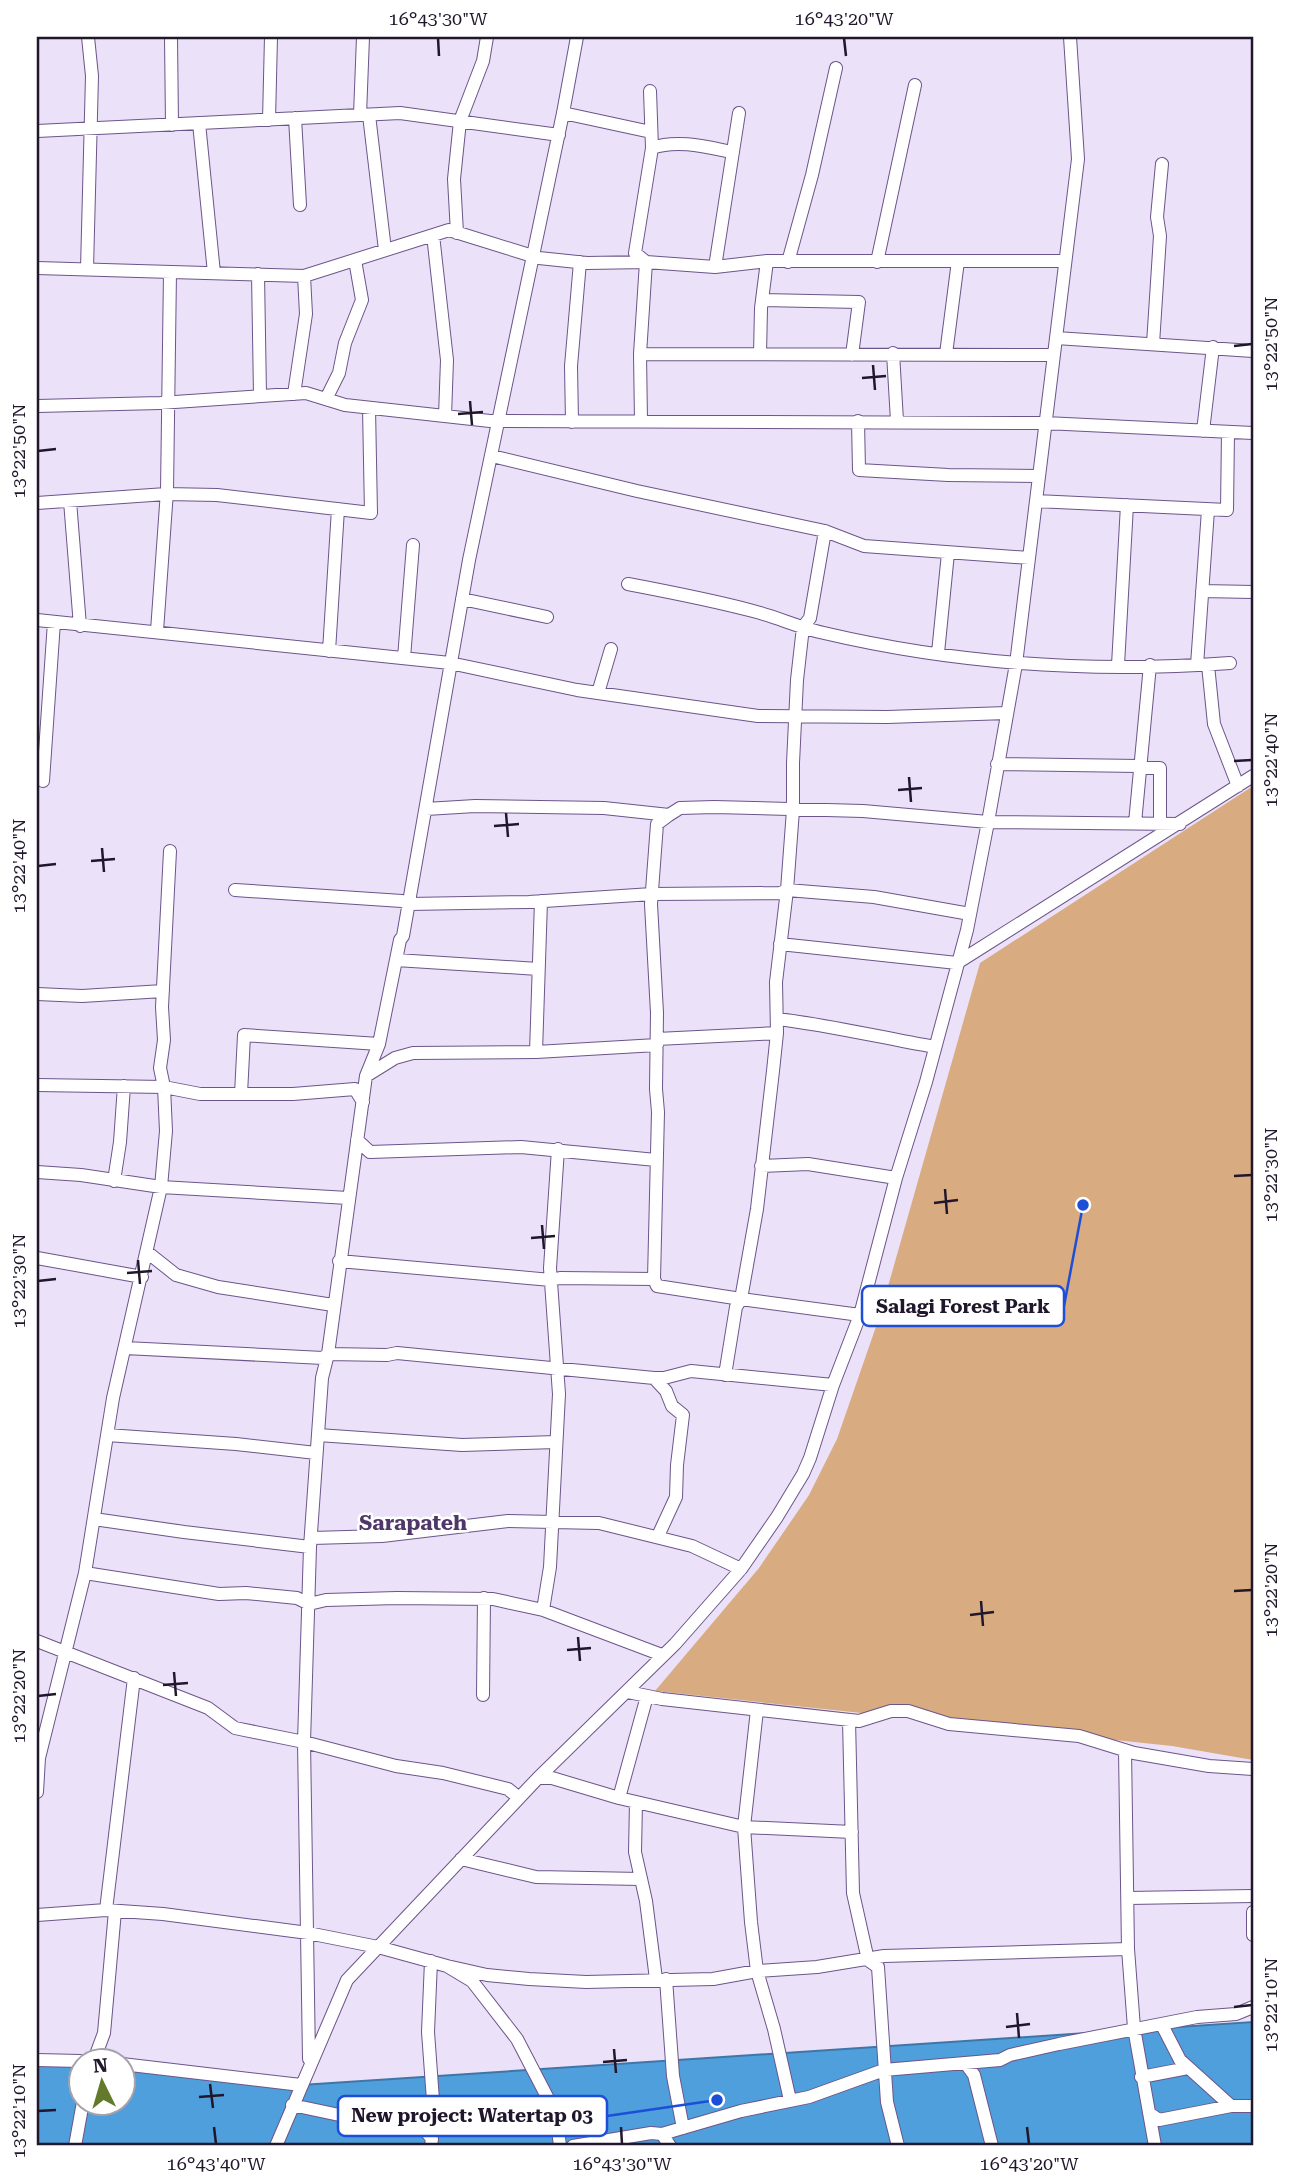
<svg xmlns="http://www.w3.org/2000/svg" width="1290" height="2183" viewBox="0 0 1290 2183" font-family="'Roboto Serif',serif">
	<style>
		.green { fill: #d9ab80 }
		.water { fill: #4e9fdc; stroke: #4076a7; stroke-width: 2 }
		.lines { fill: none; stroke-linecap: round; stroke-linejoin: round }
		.minor-casing { stroke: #6c5588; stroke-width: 14 }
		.minor { stroke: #fff; stroke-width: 12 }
		.ticks { fill: none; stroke: #20172c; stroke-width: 2.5 }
		.labels { text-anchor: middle; stroke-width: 5; stroke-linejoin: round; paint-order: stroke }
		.quarter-label { font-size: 21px; font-weight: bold; fill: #4f3869; stroke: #fff }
		.leader { fill: none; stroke: #1d4ed8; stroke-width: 2.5 }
		.callout-dot { fill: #1d4ed8; stroke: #fff; stroke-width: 2.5 }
		.callout { fill: #fff; stroke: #1d4ed8; stroke-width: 2.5 }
		.callout-label { font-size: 19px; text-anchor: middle; font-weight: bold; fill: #20172c }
		.neatline { fill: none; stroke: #20172c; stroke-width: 2.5 }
		.ticks-label { font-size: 18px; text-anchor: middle; fill: #20172c }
	</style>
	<rect width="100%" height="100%" fill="#ebe1f9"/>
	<path class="green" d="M1253,786v974l-81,-14 -517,-55 104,-123 50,-73 28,-56 42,-121 101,-355z"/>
	<path class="water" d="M1253,2022v124h-1216v-86l43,1v41h42l1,-38 178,21z"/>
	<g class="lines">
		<g class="minor-casing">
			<path id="minor" d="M171,37l1,88
				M563,113l88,19
				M360,115l3,-78
				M369,115l16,135
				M295,118l5,87
				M269,120l2,-83
				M199,123l15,150
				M37,131l363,-18 159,22
				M652,148c25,-9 55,-1 80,4
				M457,233l-3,-54 6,-58 23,-60 4,-24
				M433,235l14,125 -2,56
				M788,262l24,-87 24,-107
				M877,262l38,-177
				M715,267l24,-154
				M37,268l267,8 145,-46 90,28 48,5 59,-1 69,5 52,-6h298
				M87,269l5,-193 -4,-39
				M258,274l2,121
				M762,300l97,2 -7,53
				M1056,338l197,13
				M1153,344l7,-108 -3,-19 5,-53
				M893,353l4,68
				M640,354l414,1
				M760,354l1,-46 6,-47
				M946,354l12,-93
				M294,394l12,-80 -2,-38
				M326,399l13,-26 6,-30 17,-43 -7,-40
				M37,406l123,-3 146,-10 39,12 145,16 555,2 208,10
				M641,421l-1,-67 6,-92 -11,-9 17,-105 -2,-57
				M858,421l1,49 89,5 91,1
				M572,422l-1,-56 9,-104
				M1203,431l10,-84
				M492,456l145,35 188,40 39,15 165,12
				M70,501l10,125
				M1036,501l191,9 1,-78
				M37,503l129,-9 51,1 154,18 -2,-105
				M628,584c42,8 84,16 125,27 24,6 47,17 71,22 132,31 271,40 406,30
				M1202,591l51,1
				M462,599l85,18
				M37,620l413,43 127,27 181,26 129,1 120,-4
				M157,631l10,-140 3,-219
				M329,651l9,-142
				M938,653l10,-100
				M404,658l9,-113
				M1118,665l9,-160
				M1197,665l11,-155
				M1208,665l6,59 24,62
				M598,693l13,-44
				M997,764l142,2 5,2h16v55
				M43,781l11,-159
				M426,809l49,-3 129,2 65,7 11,-7 34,-1 149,4 125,11 192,2
				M1135,823l15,-158
				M235,890l167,11 7,3 120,-2 123,-8 128,-1 7,-3 87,7 96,17
				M780,944l177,19 296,-187
				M396,960l142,9
				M37,994l45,2 81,-5
				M777,1019c53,6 105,19 158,28
				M657,1039l120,-6
				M536,1052l5,-151
				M366,1076l29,-18 18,-5 123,-1 121,-7
				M37,1085l127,2 36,7h93l62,-5 8,13
				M241,1094l3,-59 135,9
				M357,1140l13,12 151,-5 135,13
				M761,1166l47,-2 88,14
				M37,1172l44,3 80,12 187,11
				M114,1181l6,-39 4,-56
				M147,1252l29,23 42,12 115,18
				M37,1258l105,19
				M339,1261l212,19 9,-2 94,1 3,7 84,13 119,16
				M654,1279l4,-167 -2,-23 1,-76 -6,-109 6,-80 12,-9
				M125,1348l198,10 5,-4 59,1 10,-2 257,25h10l27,-7 142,14
				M725,1375l11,-68 5,-8 16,-90 16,-138 4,-38 -1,-51 11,-92 6,-80v-47l4,-83 6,-53 7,-9 15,-87
				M654,1378l12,13 6,15 11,9 -6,50 -1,32 -18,39
				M107,1435l129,9 80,9
				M318,1435l144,10 94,-3
				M94,1519l90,13 126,15
				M312,1538l70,-2 126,-15 91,2 93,23 49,23
				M85,1573l134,21 27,-1 51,5 12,6 17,-4 71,-2 96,1 50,11 119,45
				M543,1610l7,-43 9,-173 -9,-126 8,-119
				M37,1641l171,67 27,20 69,14 92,24 47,7 65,16 11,9
				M628,1692l34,7 197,22 32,-10h17l41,13 130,12 55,17 75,13 44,3
				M483,1695l1,-97
				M757,1710l-13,117 7,95 6,49 17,58 16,71
				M849,1720l4,173 15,67 10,7 9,135 11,44
				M1125,1750l3,199 6,79 21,118
				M538,1778h14l67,20 125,29 108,5
				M37,1792l2,-34 46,-185 28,-175 48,-211 5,-56 -2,-44 -4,-19 4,-28 -2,-33 8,-156
				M619,1798l28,-102
				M636,1802l-1,50 11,49 10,78
				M461,1859l75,18 105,2
				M1128,1898l125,-2
				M106,1910l28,-232
				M1253,1912v23
				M37,1915l69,-5 57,4 145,19 70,14 69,19 25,15 45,58 39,75 4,32
				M447,1966l40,9 42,4 57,3 127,-3 44,-8 60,-4 67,-11 244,-7
				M666,1979l7,97 10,52
				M1162,2025l18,35 51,46
				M309,2059l-5,-317 6,-195 12,-169 6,-24 38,-278 13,-32 21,-104 3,-4 66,-376 94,-447 14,-76
				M37,2060l43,1
				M94,2060l10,-27 11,-122
				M122,2064l179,21
				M966,2064l8,11 18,71
				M1141,2077l47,-9
				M292,2105l109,23 24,2 7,9 -1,7
				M1149,2113l10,7 72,-14h22
				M425,2130l8,-30 -5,-68 3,-71
				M662,2134l8,12
				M75,2146l8,-44
				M276,2146l71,-166 191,-202 137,-134 66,-75 36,-52 26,-43 7,-16 23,-73 27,-70 36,-137 30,-96 41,-152 21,-108 28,-158 62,-505 -8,-122
				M573,2146l78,-13 11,1 79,-23 68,-14 75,-27 116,-10 10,-5 49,-11 138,-27 39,-3 17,-7"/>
		</g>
		<use href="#minor" class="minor"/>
	</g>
	<path class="ticks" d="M438,38l1,18M844,38l2,18M1234,346l18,-2M873,365l2,25M862,378l24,-2M470,401l2,24M458,414l25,-2M38,451l18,-2M1234,761l18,-1M909,777l2,25M898,790l24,-2M506,813l2,24M494,826l25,-2M102,848l2,24M91,861l24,-2M38,866l18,-2M1234,1176l18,-1M945,1189l2,25M934,1203l24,-3M542,1225l2,24M531,1238l24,-2M138,1260l2,24M127,1273l25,-2M38,1281l18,-2M1234,1591l18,-1M981,1601l2,25M970,1615l24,-3M578,1637l2,24M567,1650l24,-2M174,1672l2,24M163,1685l25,-2M38,1696l18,-2M1234,2007l18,-2M1017,2013l2,25M1006,2027l24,-3M614,2049l2,24M603,2062l24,-2M210,2084l3,24M199,2097l25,-2M38,2111l18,-1M214,2127l2,17M621,2127l1,17M1027,2127l2,17"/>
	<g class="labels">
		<g class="quarter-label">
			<text x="413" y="1530">Sarapateh</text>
		</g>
	</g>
	<path class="leader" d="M1083 1205L1064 1306M717 2100L607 2116"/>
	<g class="callout-dot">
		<circle cx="1083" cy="1205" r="7"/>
		<circle cx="717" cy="2100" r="7"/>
	</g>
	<g class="callout">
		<rect x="862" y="1286" width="202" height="40" rx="7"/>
		<rect x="338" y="2096" width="269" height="40" rx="7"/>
	</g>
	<g class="callout-label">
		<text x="963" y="1313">Salagi Forest Park</text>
		<text x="472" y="2122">New project: Watertap 03</text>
	</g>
	<rect width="1290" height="2183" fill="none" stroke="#ffffff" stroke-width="77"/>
	<g transform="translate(102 2082) rotate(355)"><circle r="33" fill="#ffffff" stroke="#a6a2ab" stroke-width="2"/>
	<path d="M0-5L12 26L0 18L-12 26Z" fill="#637a2c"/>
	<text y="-10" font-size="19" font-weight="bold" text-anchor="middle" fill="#20172c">N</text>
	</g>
	<rect x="38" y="38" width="1214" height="2106" class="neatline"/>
	<g class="ticks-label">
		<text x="438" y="25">16°43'30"W</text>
		<text x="844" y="25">16°43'20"W</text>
		<text transform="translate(1271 344) rotate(-90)" y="6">13°22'50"N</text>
		<text transform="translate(19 451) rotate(-90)" y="6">13°22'50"N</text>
		<text transform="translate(1271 760) rotate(-90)" y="6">13°22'40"N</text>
		<text transform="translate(19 866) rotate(-90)" y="6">13°22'40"N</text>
		<text transform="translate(1271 1175) rotate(-90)" y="6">13°22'30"N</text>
		<text transform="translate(19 1281) rotate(-90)" y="6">13°22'30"N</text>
		<text transform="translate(1271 1590) rotate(-90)" y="6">13°22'20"N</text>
		<text transform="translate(19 1696) rotate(-90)" y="6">13°22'20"N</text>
		<text transform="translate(1271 2005) rotate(-90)" y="6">13°22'10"N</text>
		<text transform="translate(19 2111) rotate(-90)" y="6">13°22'10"N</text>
		<text x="216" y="2170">16°43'40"W</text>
		<text x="622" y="2170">16°43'30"W</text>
		<text x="1029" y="2170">16°43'20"W</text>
	</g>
</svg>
